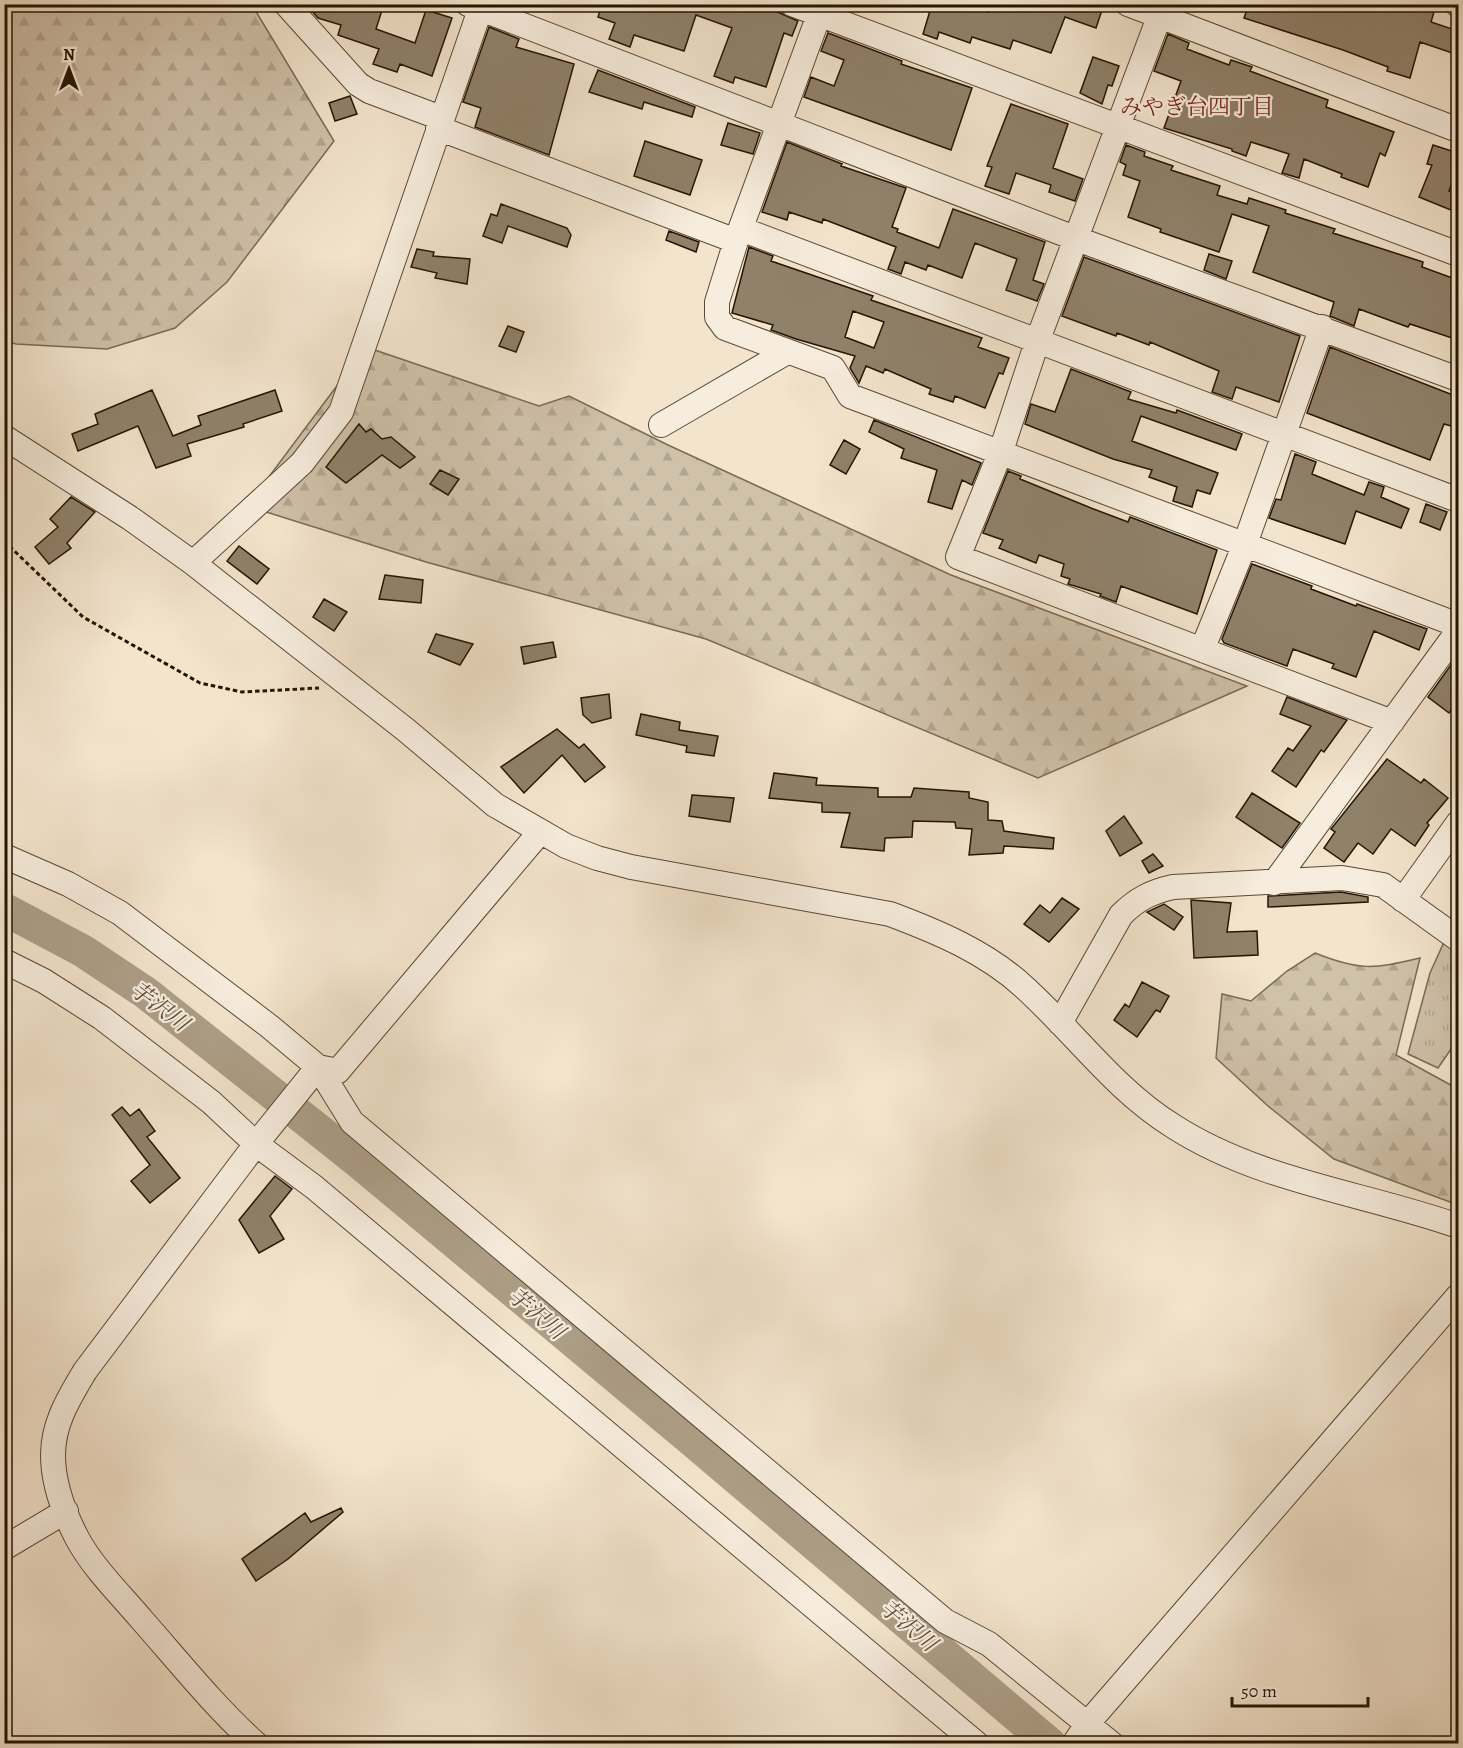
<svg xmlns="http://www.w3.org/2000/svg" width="1463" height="1748" viewBox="0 0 1463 1748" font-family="Alegreya,'Noto Serif JP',serif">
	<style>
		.forest { fill: url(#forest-firs); stroke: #7a6b55; stroke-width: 1.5 }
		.park { fill: url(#park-tufts); stroke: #7a6b55; stroke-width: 1.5 }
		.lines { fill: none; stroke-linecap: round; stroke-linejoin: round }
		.river { stroke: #ad9e87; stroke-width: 33 }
		.building { fill: #90816b; stroke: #251500; stroke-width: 1.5; fill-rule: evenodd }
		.minor-casing { stroke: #584933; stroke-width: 26 }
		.path { stroke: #251500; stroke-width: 3; stroke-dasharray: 4.5 3; stroke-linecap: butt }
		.minor { stroke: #f7edde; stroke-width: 24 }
		.labels { text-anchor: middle; stroke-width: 4.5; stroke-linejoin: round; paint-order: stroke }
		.neighbourhood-label { font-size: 22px; fill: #7a1f14; stroke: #f7edde }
		.water-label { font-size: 22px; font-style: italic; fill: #5b4c36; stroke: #f7edde }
	</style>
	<defs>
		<pattern id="forest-firs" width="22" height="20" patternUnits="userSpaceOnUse" patternTransform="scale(1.5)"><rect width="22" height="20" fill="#d0c1aa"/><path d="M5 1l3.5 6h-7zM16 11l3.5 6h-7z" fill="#b2a590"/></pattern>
		<pattern id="park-tufts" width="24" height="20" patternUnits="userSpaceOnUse" patternTransform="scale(1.5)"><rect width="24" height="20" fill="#d0c1aa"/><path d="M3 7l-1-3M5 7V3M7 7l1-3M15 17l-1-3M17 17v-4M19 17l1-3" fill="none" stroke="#b2a590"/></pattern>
	</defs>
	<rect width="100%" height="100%" fill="#f3e4cd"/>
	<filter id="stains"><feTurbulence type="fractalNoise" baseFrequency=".00333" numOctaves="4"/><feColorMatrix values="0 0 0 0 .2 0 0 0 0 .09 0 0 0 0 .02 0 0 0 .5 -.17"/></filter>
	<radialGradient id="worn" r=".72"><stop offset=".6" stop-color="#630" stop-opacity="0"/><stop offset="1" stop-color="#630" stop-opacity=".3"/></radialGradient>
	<path class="forest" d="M4,5h248l82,136 -107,141 -52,46 -68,21 -91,-5 -11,-3z
		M366,347l173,59 30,-10 99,49 283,130 296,111 -209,92 -332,-139 -280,-77 -179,-56z
		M1315,953c45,18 58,16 105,5l-24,97 62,34v116l-124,-46 -66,-53 -52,-48 6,-64 29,7 36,-30z"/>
	<path class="park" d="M1445,940l13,9v90l-20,29 -30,-14 22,-81z"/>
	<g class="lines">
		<path class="river" d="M4,909l79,42 63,42 214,170 333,278 357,303"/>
	</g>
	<path class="building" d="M306,4h78l-8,25 39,14 11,-33 26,8 -20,58 -32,-12 -3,8 -24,-8 6,-15 -41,-14 3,-10 -23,-7z
		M602,4h168l-2,4 30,13 -6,15 -8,-3 -18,54 -31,-10 -2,6 -19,-7 18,-48 -36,-13 -12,36 -50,-16 -4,12 -21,-8 6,-16 -17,-6z
		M932,4h33l23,8 3,-8h104l8,3 -7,21 -31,-11 -14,36 -38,-13 -3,9 -38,-12 -2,6 -31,-11 -2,7 -14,-5z
		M1249,4h161l24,8 -3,10 27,9v24l-38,-13 -10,36 -23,-7 1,-4 -45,-17 -99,-32z
		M489,27l30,12 -3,8 58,17 -25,91 -74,-28 6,-19 -18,-6z
		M828,33l74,28 -1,3 71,24 -21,62 -147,-53 7,-20 23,9 10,-26 -23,-9z
		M1168,34l21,9 -2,6 42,16 2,-5 21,7 -2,4 78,29 -2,7 68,25 -9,24 -5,-3 -12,34 -27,-10 1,-3 -38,-15 -5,19 -17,-5 7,-19 -38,-12 -5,14 -14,-5v-2l-68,-21 17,-47 -27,-10z
		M1093,57l26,9 -7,20 -4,-1 -6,19 -22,-11z
		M598,70l97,37 -3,10 -48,-15 -2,7 -53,-17z
		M350,96l7,18 -22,7 -6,-18z
		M1011,104l57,20 -15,44 30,11 -8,22 -26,-9 2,-7 -35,-12 -7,21 -24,-8 7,-19 -5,-1z
		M728,123l32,10 -7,21 -32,-9z
		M645,141l57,19 -12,35 -56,-19z
		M787,142l55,22 -1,2 65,22 -14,39 6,2 -1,3 42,16 14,-39 92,33 -12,38 11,4 -7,17 -31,-11 11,-31 -42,-16 -13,35 -34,-13 -2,5 -21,-8 -4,12 -13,-5 8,-22 -73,-28 -1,4 -33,-11 -2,8 -25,-8z
		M1126,145l19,7 -1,4 29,10 -2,4 49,16 -3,9 30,9 2,-6 37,12 -1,3 50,16 -2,4 90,29 -1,5 36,13v60l-48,-16 -2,3 -49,-18 -5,17 -24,-10 4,-14 -81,-30 16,-46 -37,-12 -13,38 -59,-20 1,-3 -33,-12 12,-36 -17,-6 3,-10 -6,-3z
		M1433,145l25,8v12l-9,26 9,3v19l-39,-16 13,-32 -5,-1z
		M501,204l66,24 4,7 -4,12 -59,-21 -6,17 -19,-7 8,-22 6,2z
		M669,231l30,11 -3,10 -30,-12z
		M749,247l24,9 -2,5 102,35 -2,4 111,38 -4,9 31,11 -6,16 -4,-1 -14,35 -30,-12 -2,6 -24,-8 2,-5 -46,-20 -2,4 -17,-7 -7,17 -9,-15 5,-12 -59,-17 -25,-9 2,-5 -41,-12zM853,311l31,11 -10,26 -29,-11z
		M417,249l17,3 -1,4 37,3 -3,25 -32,-6 2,-5 -26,-6z
		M1209,254l23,7 -6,18 -22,-9z
		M1084,257l216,79 -21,66 -43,-15 -4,12 -20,-7 7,-21 -69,-29 -1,3 -32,-12 -1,3 -54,-20z
		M508,326l16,6 -8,20 -17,-6z
		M1330,347l128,50v31l-14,-4 -14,36 -123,-47z
		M1071,369l60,23 -3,7 48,14 1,-3 65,24 -6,16 -95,-34 -9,25 86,32 -8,21 -13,-4 -5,17 -19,-6 4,-14 -28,-10 3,-7 -39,-11 -88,-35 6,-20 24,8z
		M152,390l21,46 28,-11 -3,-9 77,-26 7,21 -39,13 1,3 -57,17 4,12 -35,12 -18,-42 -60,25 -6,-17 26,-10 -3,-10z
		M874,420l107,43 -9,22 -10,-5 -10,29 -24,-7 9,-32 -36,-12 3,-9 -35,-17z
		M359,424l7,8 5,-3 11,10 9,-2 24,20 -15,11 -18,-13 -36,28 -20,-16z
		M844,440l16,9 -14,25 -16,-9z
		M1295,454l21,8 -4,12 52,21 5,-13 15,5 -3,10 28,12 -8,19 -45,-17 -11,33 -76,-26 7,-19 5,1z
		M440,470l19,9 -11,16 -18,-11z
		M1008,471l13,5 -1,3 71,29 37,14 2,-5 87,33 -20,64 -76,-28 -5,16 -16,-6 1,-2 -33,-10 2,-5 -9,-3 3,-12 -25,-9 -3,8 -37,-15 4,-8 -20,-7z
		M71,497l24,15 -28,31 4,5 -22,16 -14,-17 23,-20 -8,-8z
		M1426,504l21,8 -7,18 -20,-8z
		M239,546l30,23 -12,15 -30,-23z
		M1252,564l60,22 -1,3 45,17 1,-2 70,25 -8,21 -45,-19 -18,46 -24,-9 2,-4 -41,-15 -6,17 -63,-23 -2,-4z
		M385,575l38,5 -2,23 -42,-4z
		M324,599l23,13 -13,19 -21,-14z
		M436,634l37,10 -13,21 -32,-13z
		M553,642l3,15 -32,7 -3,-17z
		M1458,655v45l-9,13 -21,-16z
		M609,694l2,24 -19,5 -9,-8 -2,-17z
		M1287,697l60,23 -23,32 -3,-2 -25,37 -24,-16 16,-23 5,3 18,-25 -31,-12z
		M641,714l39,8 -1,8 39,6 -4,20 -28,-4 1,-6 -51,-11z
		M557,729l22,19 5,-4 21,23 -20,15 -23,-27 -38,38 -23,-26z
		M1387,759l34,24 3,-4 24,19 -21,25 2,2 -14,21 -24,-17 -18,25 -15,-11 -14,19 -20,-14 11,-16 -4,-3z
		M774,773l43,5 -1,7 62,3v9h33l3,-9 55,4v6l19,4v18l14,1 2,10 50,7 -1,11 -49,-3 -1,7 -34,2 3,-26 -16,-1 -1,-6 -42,-1 -1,16 -27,1 -1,13 -43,-4 9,-34 -28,-1v-9l-53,-5z
		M1252,793l48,30 -18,25 -46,-31z
		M692,795l42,3 -4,24 -41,-6z
		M1124,816l18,27 -22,13 -14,-25z
		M1153,854l10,12 -14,7 -7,-12z
		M1341,892l27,5v5l-100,5v-11z
		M1062,898l17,11 -30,33 -25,-18 16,-19 10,8z
		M1191,900l40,3 -4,29 30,-1 1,24 -64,3z
		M1164,904l19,13 -9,13 -27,-18z
		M1142,982l27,14 -9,16 -4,-2 -19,27 -23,-17 11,-16 4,3z
		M122,1107l8,9 9,-7 16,22 -8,6 33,41 -30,25 -19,-22 19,-16 -38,-50z
		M275,1176l17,13 -22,27 14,23 -25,14 -20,-33z
		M341,1508l2,4 -55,47 -32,22 -14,-22 63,-46 6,9z"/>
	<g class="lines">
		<g class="minor-casing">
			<path id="minor" d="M286,4l72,80 11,7 72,27
				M468,4l609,235 381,140
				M792,4l666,250
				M823,4l-87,237 -19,61v15l8,11 108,40 17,28 608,229
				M1128,4l330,126
				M1164,4l-127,338 -36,109 -43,106 434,165
				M1457,4l1,1
				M438,128l298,113
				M741,229l717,271
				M661,425l126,-73
				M4,437l126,81 63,45 213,167 89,75 71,41 31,12 34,9 259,47c48,18 96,38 134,73 51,46 90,102 149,139 85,55 191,67 285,100
				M193,563l109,-100 39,-51 141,-408
				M1202,650l43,-106 77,-217
				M4,856l64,28 52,29 149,113 49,41 34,55 593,499 44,23 123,100
				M1274,883l184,-252
				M1403,900l55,-77
				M4,961l40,20 58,37 109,84 45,42 58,43 663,557
				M1060,1023l61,-108c16,-16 30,-23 52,-28l169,-9 41,7 75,54
				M318,1067l20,4 202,-239
				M4,1548l62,-37
				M256,1744c-41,-37 -77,-82 -114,-124 -22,-26 -49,-52 -65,-82 -13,-25 -24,-55 -24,-83 0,-32 16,-57 32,-84l171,-227 62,-77
				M1074,1744l14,-21 370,-427"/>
		</g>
		<path class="path" d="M4,541l79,76 117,66 42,9 77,-4"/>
		<use href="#minor" class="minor"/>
	</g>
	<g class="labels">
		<g class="neighbourhood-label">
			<text x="1197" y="114">みやぎ台四丁目</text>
		</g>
		<g class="water-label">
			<text transform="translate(160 1006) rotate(37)" y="8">芋沢川</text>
			<text transform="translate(537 1313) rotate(40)" y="8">芋沢川</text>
			<text transform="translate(909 1625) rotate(40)" y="8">芋沢川</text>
		</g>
	</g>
	<rect width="1463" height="1748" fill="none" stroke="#f3e4cd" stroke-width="24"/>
	<rect x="6" y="6" width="1451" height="1736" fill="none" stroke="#251500" stroke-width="3"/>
	<rect x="12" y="12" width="1439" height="1724" fill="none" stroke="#251500" stroke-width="1.5"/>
	<g transform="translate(69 69)" stroke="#f7edde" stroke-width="4.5" paint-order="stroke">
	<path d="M0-4.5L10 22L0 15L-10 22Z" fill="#251500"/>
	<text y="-9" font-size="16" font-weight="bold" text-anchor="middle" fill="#251500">N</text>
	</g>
	<path d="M1232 1697v9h136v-9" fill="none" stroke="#251500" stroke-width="3"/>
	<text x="1241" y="1697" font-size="18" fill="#251500" stroke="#f7edde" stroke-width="4.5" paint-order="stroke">50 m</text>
	<rect width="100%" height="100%" filter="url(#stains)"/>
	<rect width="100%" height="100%" fill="url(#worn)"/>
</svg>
